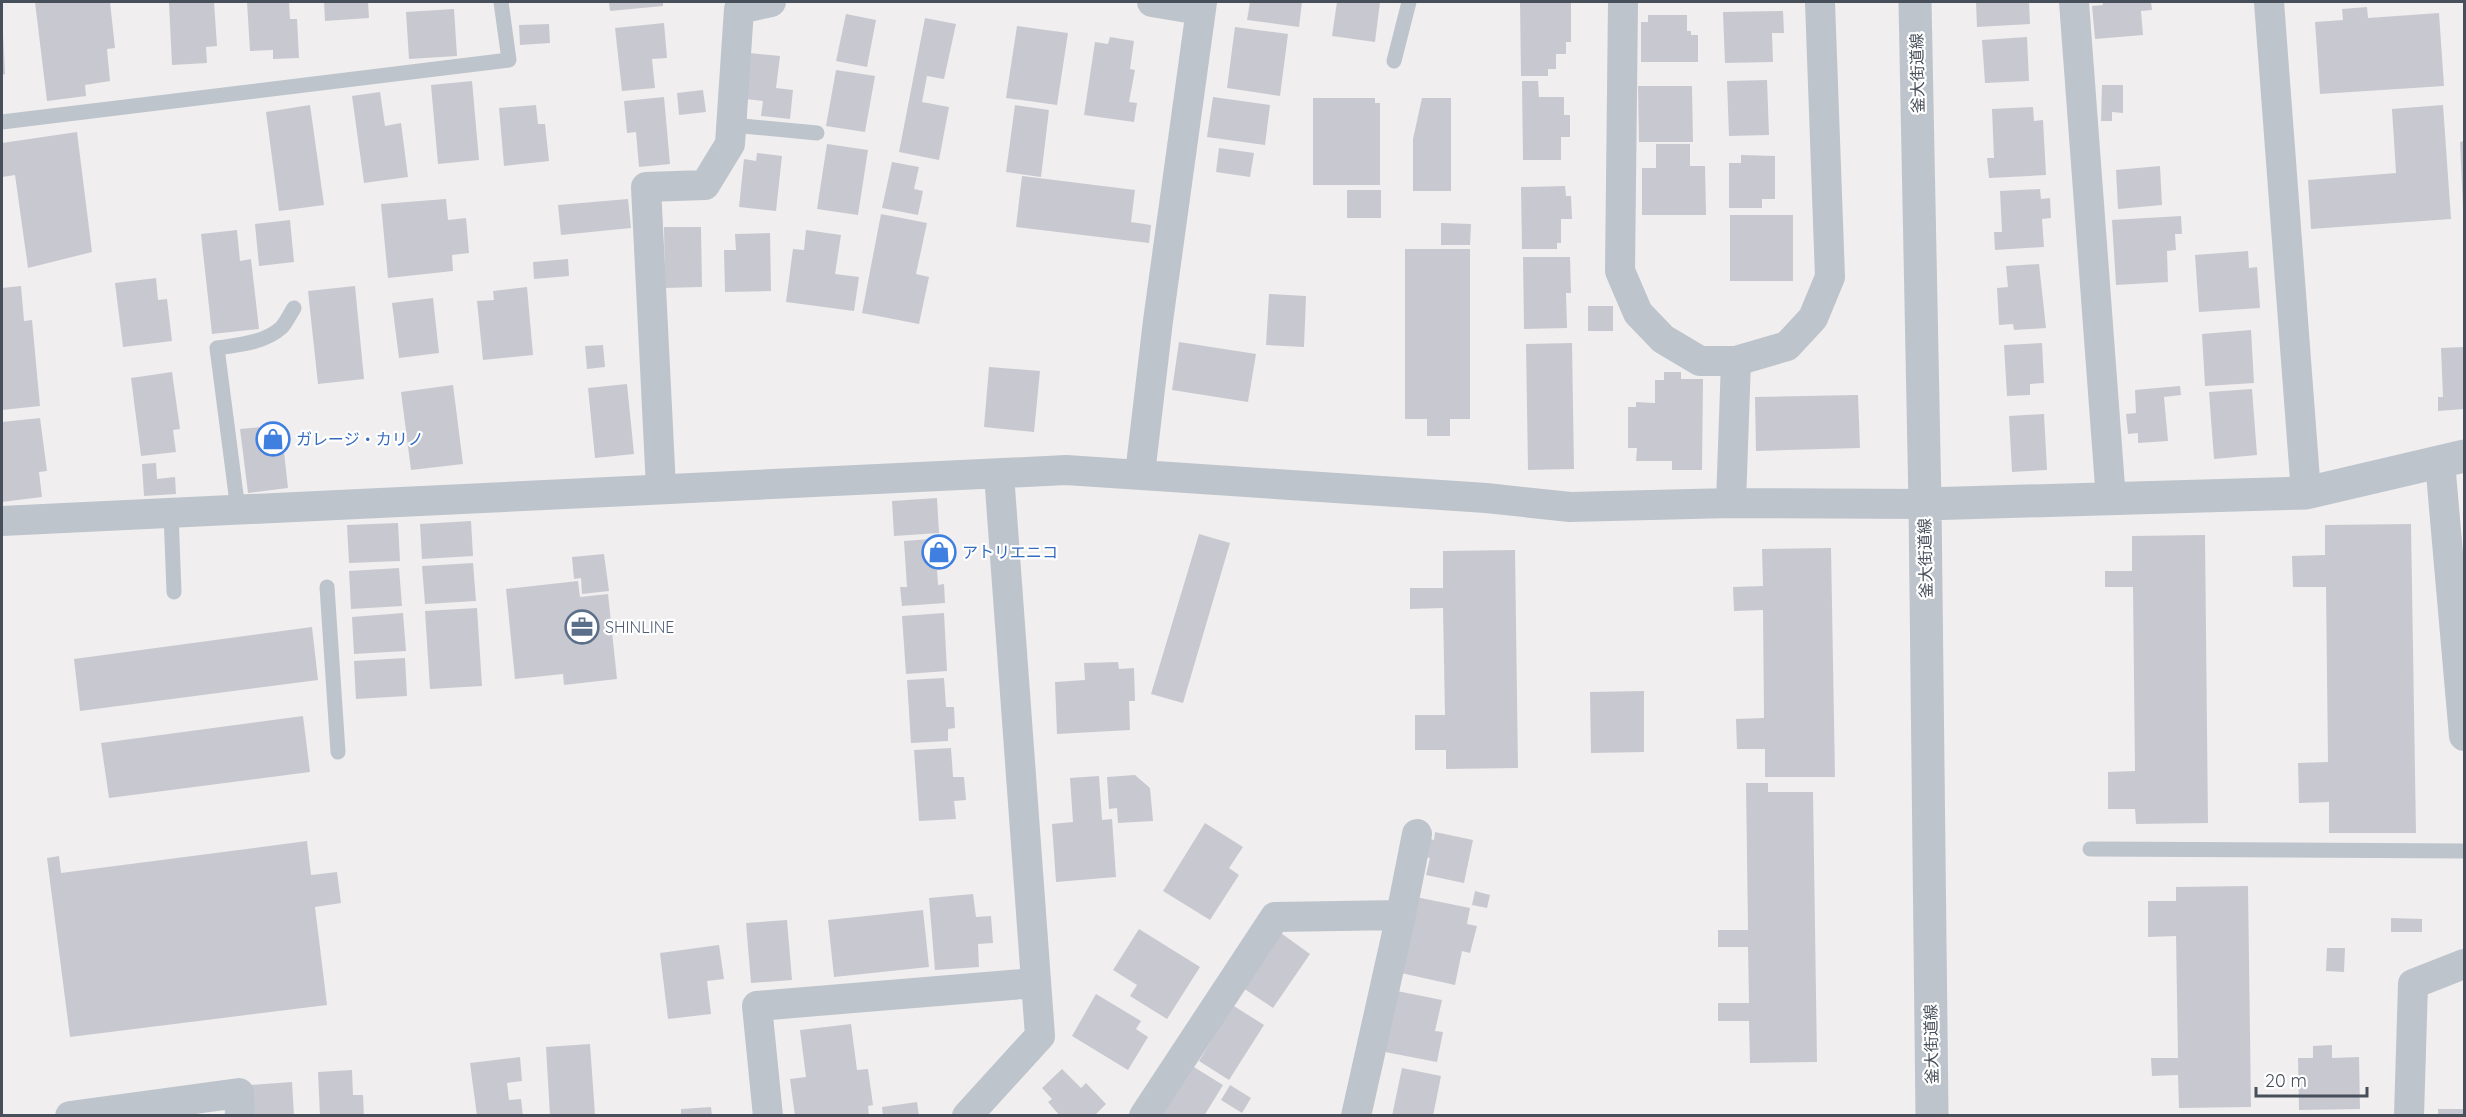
<svg xmlns="http://www.w3.org/2000/svg" width="2466" height="1117" viewBox="0 0 2466 1117" font-family="Quicksand,'Noto Sans JP',sans-serif">
	<style>
		.building { fill: #c8c9d0 }
		.lines { fill: none; stroke-linecap: round; stroke-linejoin: round }
		.service { stroke: #bdc4cc; stroke-width: 15 }
		.minor { stroke: #bdc4cc; stroke-width: 30 }
		.tertiary { stroke: #bdc4cc; stroke-width: 33 }
		.labels { text-anchor: middle; stroke-width: 4.5; stroke-linejoin: round; paint-order: stroke }
		.street-label { font-size: 16px; fill: #474f5a; stroke: #fff }
		.shop-label { font-size: 16px; fill: #366cbe; stroke: #fff; text-anchor: start }
		.service-label { font-size: 16px; fill: #4e5e75; stroke: #fff; text-anchor: start }
	</style>
	<rect width="100%" height="100%" fill="#f0eeee"/>
	<path class="building" d="M35,2h75l5,46 -8,1 3,32 -25,4 1,11 -39,5z
		M214,2l3,44 -11,1 1,16 -35,2 -3,-62z
		M247,2h42l1,17h7l2,39 -26,1v-9l-23,1z
		M324,2h44l1,16 -44,3z
		M609,2h54v4l-53,5z
		M1250,2h52l-3,25 -52,-7z
		M1337,2h43l-5,40 -43,-6z
		M1520,2h51v40h-5v12h-10v15h-8v7h-27z
		M1976,2h53l1,22 -53,3z
		M2102,2h49l1,8 -11,1 2,24 -48,4 -3,-33 11,-1z
		M2367,7l1,11 71,-5 5,73 -124,8 -5,-72 28,-2 -1,-11z
		M454,9l3,47 -48,3 -3,-47z
		M1783,11l1,22h-12l1,29 -48,1 -2,-51z
		M846,14l30,6 -9,47 -31,-6z
		M1648,15h39v16h4v4h7v27h-57v-40h7z
		M925,18l31,6 -12,55 -17,-3 -5,26 27,5 -10,53 -40,-8z
		M664,23l3,35 -15,1 3,29 -33,3 -7,-63z
		M549,24l1,19 -30,2 -1,-20z
		M1017,26l51,7 -11,72 -51,-7z
		M1235,27l53,7 -8,62 -53,-8z
		M3,33l2,41 -3,1v-41z
		M1110,37l24,4 -4,28 5,1 -6,32 8,1 -3,19 -50,-7 11,-73 13,2z
		M2027,37l2,44 -44,2 -3,-43z
		M750,53l30,3 -4,32 17,2 -3,29 -29,-3 2,-15 -17,-2z
		M836,70l39,6 -10,56 -39,-6z
		M1767,80l2,55 -40,1 -2,-55z
		M472,81l7,79 -41,4 -7,-79z
		M1522,81h16l1,16h25v18h6v22h-9v23h-38z
		M2102,85h21v28l-11,-1v9h-11z
		M1638,86h54l1,56h-54z
		M703,90l3,22 -27,3 -2,-22z
		M380,92l5,34 16,-3 7,54 -44,6 -12,-87z
		M664,97l6,67 -31,3 -3,-35 -9,1 -3,-32z
		M1213,97l57,8 -5,40 -58,-8z
		M1313,98h62v5h5v82h-67z
		M1422,98h29v93h-38v-52z
		M310,105l14,100 -45,6 -13,-99z
		M536,105l2,19h7l4,37 -45,5 -5,-58z
		M1015,105l34,5 -8,67 -35,-5z
		M2443,105l8,114 -140,10 -3,-49 88,-7 -4,-64z
		M2033,107l1,14 9,-1 3,55 -57,3 -2,-20h7l-2,-49z
		M77,132l15,120 -64,16 -13,-93 -13,2v-34z
		M2464,141v67h-1l-3,-66z
		M827,144l41,6 -10,65 -41,-6z
		M1656,144h34v22h15l1,49h-64v-47h14z
		M1219,148l35,5 -4,24 -34,-5z
		M757,153l25,3 -6,55 -37,-4 5,-48 12,2z
		M1741,155l34,1v43h-13v9h-33v-45h12z
		M892,162l27,5 -5,22 9,2 -5,24 -36,-7z
		M2160,166l2,39 -44,4 -2,-39z
		M1022,176l113,14 -4,32 20,3 -2,18 -133,-16z
		M1565,186l1,10h5l1,23h-11v24h-4v6h-35l-1,-62z
		M2040,189l1,10 9,-1 1,20 -9,1 2,28 -49,3 -1,-18h8l-2,-41z
		M1347,190h34v28h-34z
		M446,199l2,21 18,-2 3,35 -17,2 1,16 -65,7 -7,-74z
		M628,199l3,29 -70,7 -3,-30z
		M881,214l46,9 -11,51 13,3 -10,47 -57,-11z
		M1730,215h63v66h-63z
		M2181,216l1,18h-7l1,16 -9,1 1,31 -52,3 -4,-65z
		M290,220l4,42 -35,4 -4,-42z
		M1441,223l30,1 -1,21h-29z
		M664,227h37l1,60 -37,1z
		M237,230l3,31 11,-2 8,70 -47,5 -11,-100z
		M806,230l35,5 -6,39 24,3 -5,34 -68,-9 7,-53 11,1z
		M770,233l1,58 -46,1 -1,-42h12l-1,-16z
		M1405,249h65v170h-20v17h-23v-17h-22z
		M2248,251l1,17 8,-1 3,41 -61,4 -4,-57z
		M1523,257h47l1,36h-5l1,35 -43,1z
		M568,259l1,17 -35,3 -1,-17z
		M2039,264l7,64 -32,2 -1,-6 -14,1 -2,-37 11,-1 -2,-21z
		M156,278l2,22 9,-1 5,42 -49,6 -8,-64z
		M21,286l3,35 8,-1 8,86 -38,4v-122z
		M355,286l9,93 -46,5 -10,-93z
		M527,287l6,68 -50,5 -6,-59 17,-1 -1,-9z
		M1269,294l37,2 -2,51 -38,-2z
		M433,298l6,55 -40,5 -7,-55z
		M1588,306h25v25h-25z
		M2251,330l3,53 -49,3 -3,-52z
		M1179,342l77,12 -8,48 -76,-12z
		M1572,343l2,126 -46,1 -2,-126z
		M2042,343l2,40 -14,1v11l-23,1 -3,-51z
		M603,345l2,22 -18,2 -2,-23z
		M2464,347v62l-26,2v-14h5l-2,-49z
		M989,367l51,4 -6,61 -50,-5z
		M172,372l8,57 -7,1 3,22 -35,4 -10,-78z
		M1664,372h17v7h22l-1,91h-30v-9h-36l1,-13h-9v-41h8v-5l19,1v-23h9z
		M627,384l7,70 -39,4 -7,-70z
		M453,385l10,79 -52,6 -10,-78z
		M2180,386l1,9 -17,2 4,44 -30,2v-10l-10,1 -2,-20 10,-1 -1,-23z
		M2252,389l5,66 -43,4 -5,-67z
		M1858,395l2,53 -104,3 -1,-54z
		M2044,414l3,56 -35,2 -3,-56z
		M40,418l7,53 -8,1 3,25 -40,5v-80z
		M281,425l7,63 -40,5 -8,-64z
		M156,463l1,16 18,-2 1,17 -32,2 -2,-32z
		M937,498l2,35 -45,3 -2,-35z
		M471,521l2,35 -51,3 -2,-35z
		M398,523l2,38 -51,2 -2,-38z
		M2411,524l5,309h-87v-31l-30,1 -1,-40 30,-1 -2,-175h-33l-1,-31 33,-1v-30z
		M1199,534l31,9 -47,160 -32,-9z
		M2205,535l3,288 -72,1 -1,-15h-27v-37l27,-1 -2,-184h-28v-16h27v-35z
		M945,538l2,30 -10,1 1,16 6,-1 1,19 -43,3 -2,-19h7l-3,-46z
		M1831,548l4,229h-70v-28h-28l-1,-30 28,-1 -1,-108 -29,1 -1,-24 30,-1 -1,-37z
		M1515,550l3,218 -72,1v-19h-31v-35h30l-2,-107 -33,1v-21h33v-37z
		M604,554l5,37 -27,3 -1,-16 -7,1 -2,-22z
		M473,563l3,38 -51,3 -3,-38z
		M399,568l3,38 -51,3 -2,-38z
		M578,581l2,16 28,-3 9,85 -53,6 -1,-11 -48,5 -9,-90z
		M477,608l5,78 -52,3 -5,-78z
		M403,613l3,38 -52,3 -2,-37z
		M944,613l3,58 -41,3 -4,-58z
		M312,627l6,53 -238,31 -6,-52z
		M405,658l2,38 -51,3 -2,-38z
		M1118,662l1,7 15,-1 1,33h-6l1,29 -73,4 -2,-52 30,-2 -1,-17z
		M944,678l2,29h8l1,21 -7,1v12l-37,2 -4,-63z
		M1644,691v61l-53,1 -1,-61z
		M303,716l7,56 -201,26 -8,-55z
		M951,748l2,29h11l2,23 -12,1 2,18 -37,2 -5,-71z
		M1135,775l15,13 3,33 -35,2 -1,-15 -8,1 -2,-32z
		M1099,776l3,44 10,-1 4,58 -60,5 -4,-58 21,-2 -3,-44z
		M1746,783h22v9h45l4,270 -67,1 -1,-42h-31v-18h31l-1,-56h-30v-17h30z
		M1205,823l38,24 -14,21 10,7 -29,45 -47,-29z
		M1435,832l38,8 -9,43 -38,-8 4,-17 -10,-2 4,-19 10,3z
		M307,841l4,34 26,-3 4,31 -26,4 12,98 -257,32 -23,-179 12,-2 2,17z
		M2248,886l3,221 -72,1 -1,-33 -26,1 -1,-18h27l-2,-122 -28,1v-36h28v-14z
		M1475,891l15,4 -3,13 -15,-3z
		M973,894l3,23 15,-1 2,27 -15,1 1,23 -44,3 -6,-72z
		M1416,897l54,11 -3,16 10,2 -7,27 -8,-2 -7,34 -54,-12z
		M923,910l6,57 -95,10 -6,-57z
		M2391,918l31,1v13h-31z
		M787,920l5,60 -41,3 -5,-60z
		M1139,929l61,38 -33,52 -37,-23 7,-11 -24,-15z
		M1278,931l32,23 -37,54 -33,-22z
		M719,945l5,34 -17,2 4,33 -43,5 -8,-66z
		M2327,948h18l-1,24 -18,-1z
		M1397,991l45,9 -7,31 8,1 -6,30 -52,-10z
		M1096,994l45,27 -5,8 12,8 -20,33 -56,-34z
		M1226,1001l38,24 -35,55 -30,-19 25,-41z
		M851,1024l6,46 11,-1 5,36 -5,1 1,10h-74l-5,-37 16,-2 -6,-47z
		M590,1044l5,71 -45,1 -4,-69z
		M2332,1045v13l27,-1 1,52 -61,1 -1,-52h15v-12z
		M520,1057l2,24 -15,2 2,17 12,-1 2,17h-46l-7,-53z
		M1189,1064l34,21 -19,31h-47z
		M1402,1068l39,8 -8,40h-41z
		M1062,1069l19,19 5,-5 20,21 -12,12h-34l-12,-14 4,-3 -10,-11z
		M352,1070l1,25h10l1,21h-44l-2,-44z
		M292,1082l2,34h-42l-2,-31z
		M1230,1085l21,13 -9,15 -21,-13z
		M917,1102l2,14h-36l-1,-9z
		M711,1107l1,9h-31v-7z
		M2438,1109h26v7h-26z"/>
	<g class="lines">
		<path class="service" d="M1394,61l15,-59
			M2,122l507,-62 -8,-58
			M732,125l85,8
			M238,510l-21,-162c21,-3 47,-5 64,-20 5,-5 9,-14 13,-20
			M171,513l3,79
			M327,587l11,165
			M2090,849l374,2"/>
		<path class="minor" d="M1152,2l48,8
			M1623,2l-3,269 18,42 25,26 37,22h36l51,-15 26,-28 17,-41 -10,-275
			M2074,2l37,498
			M2269,2l37,491
			M2440,462l24,274
			M1140,474l18,-153 44,-319
			M661,488l-15,-301 59,-2 25,-41 9,-135 32,-7
			M1731,503l5,-142
			M2,521l1064,-51 420,28 84,9 161,-4 194,1
			M1401,915l16,-81
			M70,1116l169,-23 1,23
			M768,1116l-11,-110 278,-23
			M967,1116l73,-80 -41,-562
			M1144,1116l131,-199 126,-2 -45,201
			M2409,1116l4,-132 51,-20"/>
		<path class="tertiary" d="M1915,2l10,502 7,612
			M1925,504l381,-11 158,-37"/>
	</g>
	<defs>
		<g id="shop-ring" transform="scale(1.725)"><circle r="9.5" fill="#fff" stroke="#3f7fe0" stroke-width="1.5"/><path d="M-5-2.5h2.3a2.7 3.5 0 0 1 5.4 0H5L5.5 6h-11ZM-1.5-2.5h3a1.5 2.3 0 0 0-3 0Z" fill="#3f7fe0"/></g>
		<g id="office-ring" transform="scale(1.725)"><circle r="9.5" fill="#fff" stroke="#5c6f8a" stroke-width="1.5"/><path d="M-6-3h4V-5.5h4V-3h4V5H-6ZM-1-4.5V-3h2v-1.5ZM-6 0V1H6V0Z" fill="#5c6f8a"/></g>
	</defs>
	<g fill-rule="evenodd">
		<use href="#shop-ring" x="273" y="439"/>
		<use href="#shop-ring" x="939" y="552"/>
		<use href="#office-ring" x="582" y="627"/>
	</g>
	<g class="labels">
		<g class="street-label">
			<text transform="translate(1917 73) rotate(-91)" y="6">釜大街道線</text>
			<text transform="translate(1925 558) rotate(-91)" y="6">釜大街道線</text>
			<text transform="translate(1931 1044) rotate(-91)" y="6">釜大街道線</text>
		</g>
		<g class="shop-label">
			<text x="296" y="445">ガレージ・カリノ</text>
			<text x="962" y="558">アトリエニコ</text>
		</g>
		<g class="service-label">
			<text x="605" y="633">SHINLINE</text>
		</g>
	</g>
	<rect width="2466" height="1117" fill="none" stroke="#474f5a" stroke-width="6"/>
	<path d="M2256 1087v9h111v-9" fill="none" stroke="#474f5a" stroke-width="3"/>
	<text x="2265" y="1087" font-size="18" fill="#474f5a" stroke="#ffffff" stroke-width="4.5" paint-order="stroke">20 m</text>
</svg>
